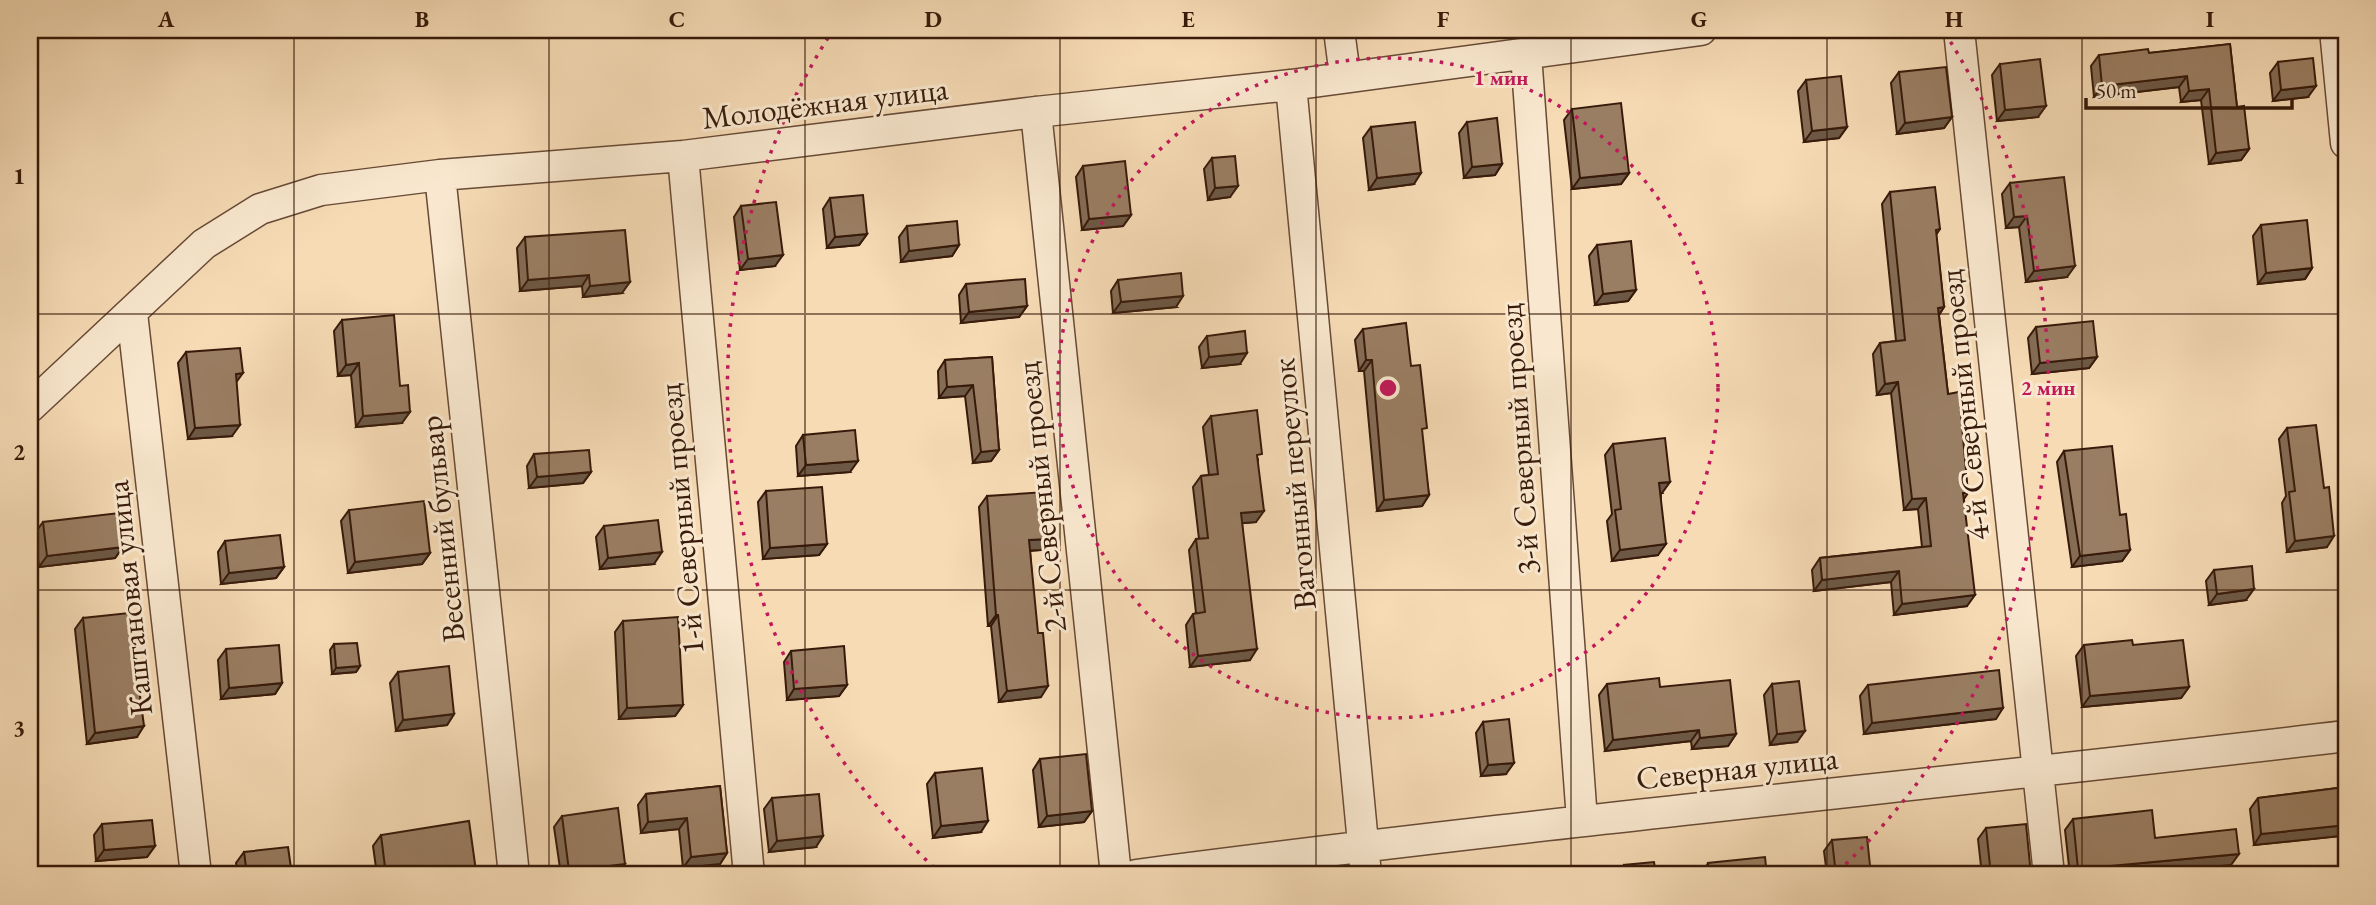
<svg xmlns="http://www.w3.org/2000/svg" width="2376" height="905" viewBox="0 0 2376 905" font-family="'EB Garamond',serif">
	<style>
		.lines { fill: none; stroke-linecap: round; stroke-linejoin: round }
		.street-casing { stroke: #674a35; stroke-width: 33 }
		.street { stroke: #f9e8cf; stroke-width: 30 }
		.wall { fill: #846c55; stroke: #371a0a; stroke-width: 2 }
		.shaded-wall { fill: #6c5845; stroke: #371a0a; stroke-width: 2 }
		.building { fill: #9a7e63; stroke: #371a0a; stroke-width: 2 }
		.grid { fill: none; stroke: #371a0a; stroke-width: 2; stroke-opacity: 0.55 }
		.ring { fill: none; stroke: #c2185b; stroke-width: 3.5; stroke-dasharray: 3.5 7 }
		.labels { text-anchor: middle; stroke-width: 6; stroke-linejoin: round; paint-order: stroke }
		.street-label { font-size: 32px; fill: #371a0a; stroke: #f9e8cf }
		.centre { fill: #c2185b; stroke: #f9e8cf; stroke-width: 3.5 }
		.ring-label { font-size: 21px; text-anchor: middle; font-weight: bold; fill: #c2185b; stroke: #f9e8cf; stroke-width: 6; stroke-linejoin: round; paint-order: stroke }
		.neatline { fill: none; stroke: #371a0a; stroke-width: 2.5 }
		.grid-label { font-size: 23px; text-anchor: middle; font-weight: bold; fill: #371a0a }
	</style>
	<rect width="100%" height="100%" fill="#f6dbb5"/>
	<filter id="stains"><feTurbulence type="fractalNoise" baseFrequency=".00286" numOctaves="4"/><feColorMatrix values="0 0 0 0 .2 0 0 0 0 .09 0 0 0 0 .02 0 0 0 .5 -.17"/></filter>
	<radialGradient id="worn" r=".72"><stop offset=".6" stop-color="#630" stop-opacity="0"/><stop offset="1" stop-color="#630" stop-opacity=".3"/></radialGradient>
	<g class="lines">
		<g class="street-casing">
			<path id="street" d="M1339,30l6,46
				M1959,30l90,845
				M2335,30l11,113
				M1526,54l56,766
				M1291,85l75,790
				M1036,112l80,763
				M683,156l66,719
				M440,175l74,700
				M132,313l64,562
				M30,407l174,-163 56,-35 61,-19 119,-15 243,-19 353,-44 255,-27 410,-55
				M1136,875c403,-53 807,-91 1210,-139"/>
		</g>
		<use href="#street" class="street"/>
	</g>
	<path class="wall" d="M2230,44l7,63 12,42 -8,11 -32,4 -8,-64 -20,2 -2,-15 -85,10 -3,-31 8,-11 50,-2z
		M2278,62l30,35 -35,4 -3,-28z
		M2000,64l38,53 -41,4 -5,-46z
		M1899,72l53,45 -8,11 -47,6 -6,-51z
		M1806,80l41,47 -8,11 -35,4 -6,-51z
		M1572,109l57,64 -8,11 -49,5 -8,-69z
		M1467,122l35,42 -7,11 -31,3 -5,-45z
		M1371,127l43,57 -45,6 -6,-52z
		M1212,158l18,39 -22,3 -4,-31z
		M1083,166l48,49 -8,11 -41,4 -6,-53z
		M2010,183l57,94 -41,5 -7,-55 -13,1 -4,-34z
		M1890,192l50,37 -4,6 8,72 -5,8 9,79 20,99 -4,6 3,107 -73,9 -3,-33 -77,9 -2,-21 8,-12 102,-11 -4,-38 -14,1 -13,-117 -14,2 -4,-41 7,-11 16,-2 -14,-137z
		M830,198l37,36 -8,11 -32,3 -4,-39z
		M741,206l34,60 -35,4 -6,-53z
		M2261,225l51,43 -7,11 -47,5 -5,-48z
		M907,226l52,19 -7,11 -51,6 -2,-25z
		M525,237l97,56 -39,4 -1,-11 -62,5 -3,-43z
		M1597,245l39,45 -8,11 -33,4 -6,-49z
		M1118,280l58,27 -63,6 -2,-22z
		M966,284l61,22 -8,11 -58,6 -2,-28z
		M342,320l60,103 -46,4 -5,-52 -13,1 -4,-45z
		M2036,327l61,30 -8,11 -57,6 -4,-36z
		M1363,329l48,37 18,129 -7,11 -45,5 -13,-140h-5l-4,-31z
		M1207,336l33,28 -38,4 -3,-21z
		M186,352l46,84 -44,3 -10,-76z
		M992,357l7,93 -8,11 -18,2 -8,-67 -26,2 -1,-27 7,-11z
		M1211,416l47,43 -2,63 -14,1 8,137 -60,7 -4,-42 7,-11 3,-1 -7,-63 7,-11h3l-6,-52 8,-11 8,-1 -6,-48z
		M2287,428l37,60 3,59 -40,5 -5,-49 4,-7 -7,-57z
		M803,435l47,37 -52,4 -2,-30z
		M1613,444l49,49h-1l-3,62 -46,6 -5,-40 5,-7 -7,-59z
		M2064,451l56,64 10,35 -8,11 -50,6 -15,-105z
		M534,454l57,18 -8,11 -54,5 -2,-22z
		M766,491l61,53 -8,11 -56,4 -5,-57z
		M987,496l54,54 -11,1 11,146 -42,5 -8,-76h-3l-9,-119z
		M349,510l81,43 -8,11 -74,9 -7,-52z
		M43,522l80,25 -8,11 -76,9 -4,-34z
		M604,526l50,38 -54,5 -4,-32z
		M225,541l59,26 -8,11 -55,6 -3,-32z
		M2214,570l32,30 -37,5 -3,-24z
		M2346,617v62h-1l-6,-53z
		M83,618l54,119 -50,7 -12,-115z
		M623,621l60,84 -8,11 -56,3 -4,-87z
		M334,644l26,22 -4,6 -24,2 -2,-24z
		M2084,645h49l56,42 -8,11 -99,9 -6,-51z
		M226,649l56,34 -7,11 -54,5 -3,-39z
		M791,651l56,34 -8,11 -52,4 -3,-38z
		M398,672l56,42 -7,11 -51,6 -6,-48z
		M1607,684l53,3 76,47 -8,12 -36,3 -1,-8 -86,10 -6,-56z
		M1772,684l25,58 -27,3 -6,-50z
		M1868,685l128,34 -132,15 -4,-38z
		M1483,722l23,52 -25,2 -5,-43z
		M1040,759l52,52 -8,11 -45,5 -6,-57z
		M935,773l46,59 -48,6 -6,-54z
		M720,786l7,67 -7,11 -37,4 -4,-39 -38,4 -3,-28 8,-11z
		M2346,787v55h-6v-6l-86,9 -4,-36 8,-11z
		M772,798l44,49 -47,5 -5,-43z
		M562,816l55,59h-56l-7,-48z
		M2073,819l82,19 76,27 -108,10h-53l-5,-45z
		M102,824l53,22 -8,11 -51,4 -2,-26z
		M1986,828l45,47h-49l-4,-36z
		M381,835l92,40h-96l-4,-29z
		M1832,840l39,35h-44l-3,-24z
		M244,852l48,23h-54l-2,-12z
		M1708,863l59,12h-66z
		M1624,865l32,10h-39z"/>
	<path class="shaded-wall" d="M2187,76l-8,11 -85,10 8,-11z
		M2316,86l-8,11 -35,4 8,-11z
		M2209,89l-8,11 -20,2 8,-11z
		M2046,106l-8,11 -41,4 8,-11z
		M1952,117l-8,11 -47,6 8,-11z
		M1847,127l-8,11 -35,4 8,-11z
		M2249,149l-8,11 -32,4 7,-11z
		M1502,164l-7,11 -31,3 8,-11z
		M1421,173l-7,11 -45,6 8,-12z
		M1629,173l-8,11 -49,5 8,-11z
		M1238,186l-8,11 -22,3 7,-12z
		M1131,215l-8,11 -41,4 7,-11z
		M2027,216l-8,11 -13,1 8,-11z
		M867,234l-8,11 -32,3 8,-11z
		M959,245l-7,11 -51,6 8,-11z
		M783,255l-8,11 -35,4 8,-11z
		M2075,266l-8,11 -41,5 8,-11z
		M2312,268l-7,11 -47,5 8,-11z
		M589,275l-7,11 -62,5 8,-11z
		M630,282l-8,11 -39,4 7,-11z
		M1636,290l-8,11 -33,4 8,-11z
		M1183,296l-7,11 -63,6 8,-11z
		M1027,306l-8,11 -58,6 8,-11z
		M1944,307l-7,11 1,-10z
		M1247,353l-7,11 -38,4 7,-11z
		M2097,357l-8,11 -57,6 8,-11z
		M1366,360h6l-8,11h-5z
		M359,363l-8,12 -13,1 8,-11z
		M243,373l-8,11 1,-10z
		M1898,382l-7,11 -14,2 8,-11z
		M973,385l-8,11 -26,2 8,-11z
		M410,412l-8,11 -46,4 7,-11z
		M240,425l-8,11 -44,3 7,-11z
		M999,450l-8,11 -18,2 8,-11z
		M858,461l-8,11 -52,4 8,-11z
		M591,472l-8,11 -54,5 8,-11z
		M1670,482l-8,11 -10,1 7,-11z
		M1429,495l-7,11 -45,5 7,-11z
		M1926,498l-8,11 -14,1 8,-11z
		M1264,511l-8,11 -23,2 8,-11z
		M2334,536l-7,11 -40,5 8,-11z
		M1049,539l-8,11 -20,1 8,-11z
		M827,544l-8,11 -56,4 7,-11z
		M1666,544l-8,11 -46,6 8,-11z
		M123,547l-8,11 -76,9 8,-11z
		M2130,550l-8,11 -50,6 8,-11z
		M662,552l-8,12 -54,5 8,-11z
		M430,553l-8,11 -74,9 7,-11z
		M284,567l-8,11 -55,6 8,-11z
		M1899,571l-8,11 -77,9 8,-11z
		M2254,589l-8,11 -37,5 8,-11z
		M1975,595l-8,11 -73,9 8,-11z
		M996,615h2l-7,11h-3z
		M1257,649l-7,11 -60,7 8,-11z
		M360,666l-4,6 -24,2 4,-6z
		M282,683l-7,11 -54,5 8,-11z
		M847,685l-8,11 -52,4 7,-11z
		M1048,686l-7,11 -42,5 8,-11z
		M2189,687l-8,11 -99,9 8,-11z
		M683,705l-8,11 -56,3 8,-11z
		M2003,708l-7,11 -132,15 8,-11z
		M454,714l-7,11 -51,6 7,-11z
		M144,726l-7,11 -50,7 8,-11z
		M1699,730l-8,11 -86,10 8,-11z
		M1805,731l-8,11 -27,3 7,-11z
		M1736,734l-8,12 -36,3 8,-11z
		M1514,763l-8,11 -25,2 7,-11z
		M1092,811l-8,11 -45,5 8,-11z
		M687,818l-8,11 -38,4 7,-11z
		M988,821l-7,11 -48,6 8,-12z
		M2346,825l-6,11 -86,9 7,-11z
		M2346,834v8h-6z
		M823,836l-7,11 -47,5 8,-11z
		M155,846l-8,11 -51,4 8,-11z
		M727,853l-7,11 -37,4 8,-11z
		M2239,854l-8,11 -108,10h-49l4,-6z
		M625,864l-8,11h-51l3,-4z
		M476,871l-3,4h-31z"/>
	<path class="building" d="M2230,44l7,63 7,-1 5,43 -33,4 -7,-64 -20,2 -2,-15 -85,10 -3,-31 49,-6 1,4z
		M2313,58l3,28 -35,4 -3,-28z
		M2040,59l6,47 -41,4 -5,-46z
		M1946,67l6,50 -47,6 -6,-51z
		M1841,76l6,51 -35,4 -6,-51z
		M1621,103l8,70 -49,5 -8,-69z
		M1497,118l5,46 -30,3 -5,-45z
		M1415,122l6,51 -44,5 -6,-51z
		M1235,156l3,30 -23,2 -3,-30z
		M1125,161l6,54 -42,4 -6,-53z
		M2064,177l11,89 -41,5 -7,-55 -13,1 -4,-34z
		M1935,187l5,42 -4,1 8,77 -6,1 10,86 11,-2 9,101h-5l12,102 -73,9 -3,-33 -77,9 -2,-22 111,-12 -5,-48 -14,1 -14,-117 -13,2 -5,-41 25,-3 -15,-148z
		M863,195l4,39 -32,3 -5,-39z
		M776,202l7,53 -35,4 -7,-53z
		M2307,220l5,48 -46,5 -5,-48z
		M957,221l2,24 -50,6 -2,-25z
		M625,230l5,52 -40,4 -1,-11 -61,5 -3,-43z
		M1631,241l5,49 -33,4 -6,-49z
		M1181,273l2,23 -62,6 -3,-22z
		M1025,279l2,27 -58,6 -3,-28z
		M394,315l6,71 8,-1 2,27 -47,4 -4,-53 -13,2 -4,-45z
		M2093,321l4,36 -57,6 -4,-36z
		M1406,323l5,43 9,-1 7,63 -5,1 7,66 -45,5 -12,-140h-6l-3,-31z
		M1245,331l2,22 -38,4 -2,-21z
		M240,348l3,25 -7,1 4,51 -45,3 -9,-76z
		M992,357l7,93 -18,2 -8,-67 -26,2 -2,-27z
		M1257,410l5,44 -5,1 7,56 -23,2 16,136 -59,7 -5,-42 12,-2 -9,-73 12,-1 -7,-62 17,-2 -7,-58z
		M2316,425l8,63 5,-1 5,49 -39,5 -6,-49 6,-1 -8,-63z
		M855,430l3,31 -52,4 -3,-30z
		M1665,438l5,44 -11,1 7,61 -46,6 -5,-40 6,-1 -8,-65z
		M2112,446l8,69 6,-1 4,36 -50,6 -16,-105z
		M589,450l2,22 -54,5 -3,-23z
		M822,487l5,57 -57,4 -4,-57z
		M1046,492l3,47 -20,1 9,93h5l5,53 -41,5 -9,-76h-2l-9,-119z
		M424,501l6,52 -75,9 -6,-52z
		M119,513l4,34 -76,9 -4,-34z
		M658,520l4,32 -54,6 -4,-32z
		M280,535l4,32 -55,6 -4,-32z
		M2252,566l2,23 -37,5 -3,-24z
		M129,613l15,113 -49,7 -12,-115z
		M678,617l5,88 -56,3 -4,-87z
		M2132,640l1,5 50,-5 6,47 -99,9 -6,-51z
		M357,643l3,23 -24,2 -2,-24z
		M279,645l3,38 -53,5 -3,-39z
		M844,646l3,39 -53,4 -3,-38z
		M449,666l5,48 -51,6 -5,-48z
		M1999,670l4,38 -131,15 -4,-38z
		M1659,678l1,9 70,-7 6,54 -36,4 -1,-8 -86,10 -6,-56z
		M1799,681l6,50 -28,3 -5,-50z
		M1509,719l5,44 -26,2 -5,-43z
		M1086,754l6,57 -45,5 -7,-57z
		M982,768l6,53 -47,5 -6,-53z
		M720,786l7,67 -36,4 -4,-39 -39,4 -2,-28z
		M2346,787v38l-85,9 -3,-36z
		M819,794l4,42 -46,5 -5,-43z
		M618,808l7,56 -56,7 -7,-55z
		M2152,810l3,28 81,-9 3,25 -161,15 -5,-50z
		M152,820l3,26 -51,4 -2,-26z
		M469,821l7,50 -34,4h-56l-5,-40z
		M2026,824l5,51h-40l-5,-47z
		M1867,837l4,38h-35l-4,-35z
		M288,847l4,28h-45l-3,-23z
		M1765,857l2,18h-57l-2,-12z
		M1654,862l2,13h-30l-2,-10z"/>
	<path class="grid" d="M294,30v845M549,30v845M805,30v845M1060,30v845M1316,30v845M1571,30v845M1827,30v845M2082,30v845M30,314h2316M30,590h2316"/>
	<g class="ring">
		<circle cx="1388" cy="388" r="330"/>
		<path d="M942 875A660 660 0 0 1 831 33M1945 33A660 660 0 0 1 1834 875"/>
	</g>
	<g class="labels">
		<g class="street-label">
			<text transform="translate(825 103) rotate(-7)" y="11">Молодёжная улица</text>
			<text transform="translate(1964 405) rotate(-96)" y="11">4-й Северный проезд</text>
			<text transform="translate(1519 439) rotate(-94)" y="11">3-й Северный проезд</text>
			<text transform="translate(1294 484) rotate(-95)" y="11">Вагонный переулок</text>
			<text transform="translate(1041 497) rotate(-96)" y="11">2-й Северный проезд</text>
			<text transform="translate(681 519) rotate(-95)" y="11">1-й Северный проезд</text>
			<text transform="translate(442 529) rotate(-96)" y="11">Весенний бульвар</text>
			<text transform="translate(129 598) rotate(-96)" y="11">Каштановая улица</text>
			<text transform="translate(1737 768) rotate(-6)" y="11">Северная улица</text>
		</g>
	</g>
	<circle cx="1388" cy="388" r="10" class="centre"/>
	<g class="ring-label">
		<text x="1501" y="85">1 мин</text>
		<text x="2048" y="395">2 мин</text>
	</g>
	<rect width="2376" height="905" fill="none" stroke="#f6dbb5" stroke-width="77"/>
	<path d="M2086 98v10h206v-10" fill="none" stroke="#371a0a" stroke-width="3.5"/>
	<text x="2096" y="98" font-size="21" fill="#371a0a" stroke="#f9e8cf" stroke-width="5" paint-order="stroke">50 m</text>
	<rect x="38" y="38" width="2300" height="828" class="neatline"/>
	<g class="grid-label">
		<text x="166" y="27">A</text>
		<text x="422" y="27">B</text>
		<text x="677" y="27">C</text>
		<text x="933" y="27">D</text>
		<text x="1188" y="27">E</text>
		<text x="1443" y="27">F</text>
		<text x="1699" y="27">G</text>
		<text x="1954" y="27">H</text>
		<text x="2210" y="27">I</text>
		<text x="19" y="184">1</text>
		<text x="19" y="460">2</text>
		<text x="19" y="736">3</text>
	</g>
	<rect width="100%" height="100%" filter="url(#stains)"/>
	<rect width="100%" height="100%" fill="url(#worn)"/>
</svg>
